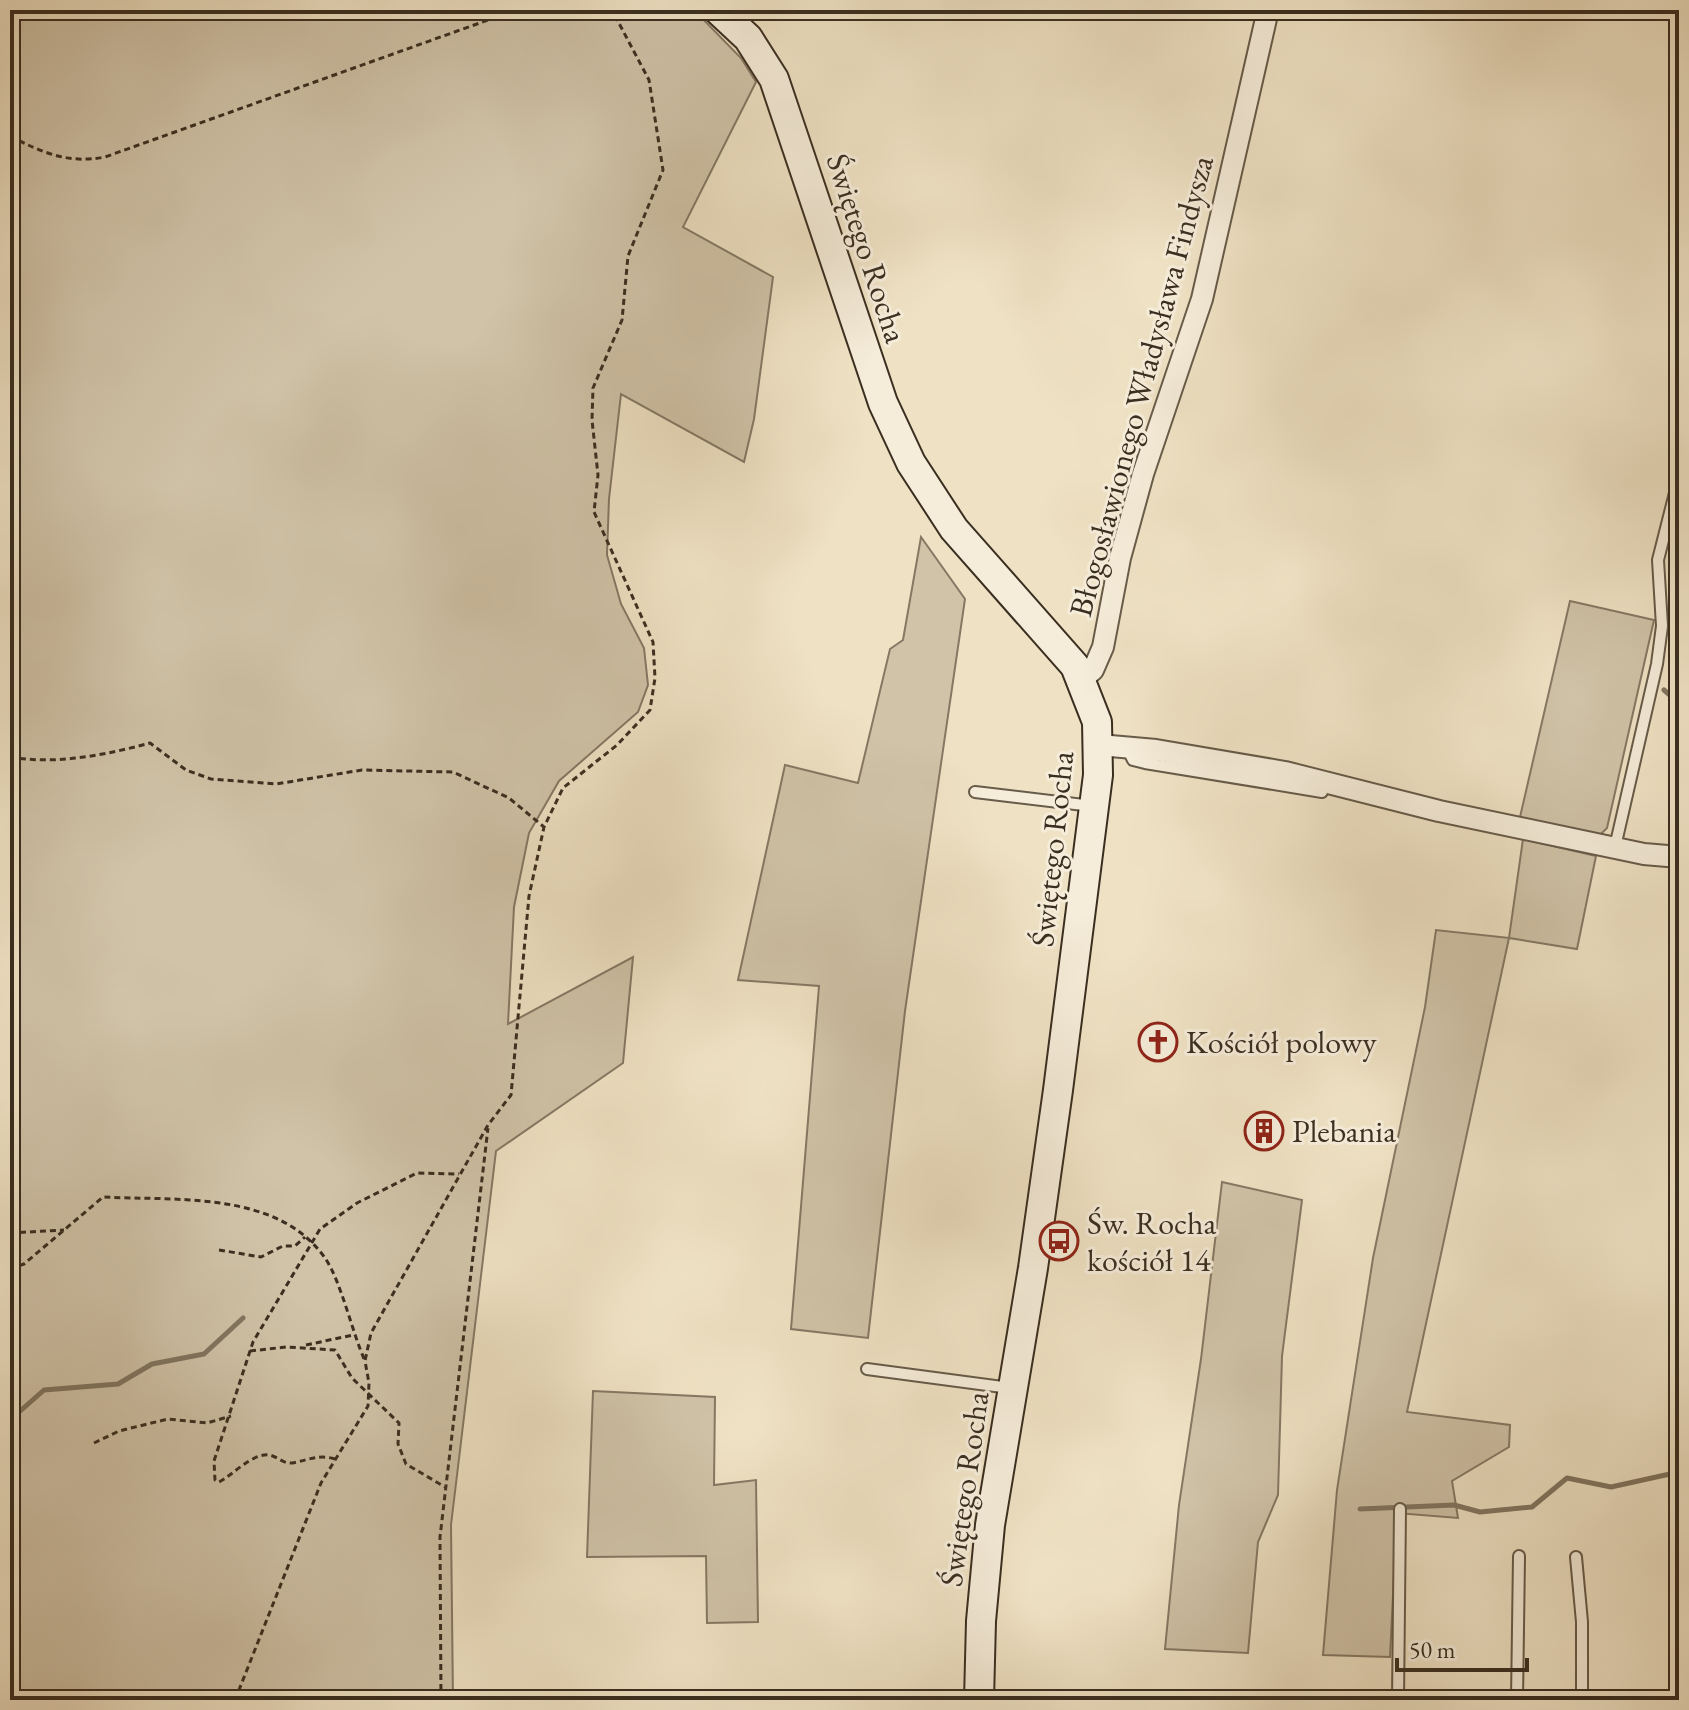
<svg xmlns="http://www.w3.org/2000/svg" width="1689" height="1710" viewBox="0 0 1689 1710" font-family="'EB Garamond',serif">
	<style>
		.green { fill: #d0c3a8; stroke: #857864; stroke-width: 2 }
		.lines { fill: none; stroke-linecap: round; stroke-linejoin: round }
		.stream { stroke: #817561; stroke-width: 5 }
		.lane-casing { stroke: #675b49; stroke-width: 14 }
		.street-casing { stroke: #675b49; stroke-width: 24 }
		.secondary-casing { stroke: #3a2e20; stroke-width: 32 }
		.path { stroke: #3a2e20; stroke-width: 3; stroke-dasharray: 6 4; stroke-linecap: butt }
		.lane { stroke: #f5ecd9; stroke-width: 10 }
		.street { stroke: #f5ecd9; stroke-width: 20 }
		.secondary { stroke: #f5ecd9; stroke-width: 28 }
		.labels { text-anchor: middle; stroke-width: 6; stroke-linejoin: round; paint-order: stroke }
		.street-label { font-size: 32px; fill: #3a2e20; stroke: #f5ecd9 }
		.poi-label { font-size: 32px; fill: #3a2e20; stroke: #f5ecd9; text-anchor: start }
	</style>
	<rect width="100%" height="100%" fill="#efe2c4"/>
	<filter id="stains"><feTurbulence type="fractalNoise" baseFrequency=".0025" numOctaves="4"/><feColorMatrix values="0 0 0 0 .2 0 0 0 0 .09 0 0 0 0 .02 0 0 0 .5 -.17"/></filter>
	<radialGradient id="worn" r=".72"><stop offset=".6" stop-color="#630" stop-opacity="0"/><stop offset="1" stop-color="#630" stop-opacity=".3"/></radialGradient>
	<path class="green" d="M10,10h684l47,48 15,24 -73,145 90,50 -19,142 -10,43 -123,-68 -12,105 -2,56 14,49 23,44 4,37 -10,27 -79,69 -30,52 -15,74 -6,117 125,-67 -10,106 -127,88 -45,374 2,175h-443z
		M921,537l44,62 -60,412 -37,327 -77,-9 28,-343 -81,-6 47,-215 73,18 32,-134 13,-9z
		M1570,601l84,19 -47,208 -9,9 -78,-20z
		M1523,839l73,17 -19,93 -68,-11 -102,474 103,13 -1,22 -57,34 6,37 -61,-5 -7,144 -67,-2 14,-165 36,-232 52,-251 11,-77 73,8z
		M1222,1182l80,18 -20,156 -4,139 -20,47 -10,111 -83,-4 14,-144 22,-146z
		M593,1391l122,6 -1,88 42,-5 2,142 -51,1 -1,-67 -119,1z"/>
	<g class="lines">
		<path class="stream" d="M1664,690l15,13
			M10,1420l34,-30 74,-6 34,-20 52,-10 39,-36
			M1360,1509l94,-4 26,7 52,-5 35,-29 44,9 68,-15"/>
		<g class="lane-casing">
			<path id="lane" d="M1127,748l6,12 12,3 177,29
				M975,792l117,14
				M1615,847l42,-183 5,-38 -4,-66 21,-83
				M867,1369l143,19
				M1576,1557l6,65v78
				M1398,1700l2,-191
				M1517,1700l2,-144"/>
		</g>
		<g class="street-casing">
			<path id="street" d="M1082,679l11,-9 10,-23 17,-89 23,-84 59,-175 66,-289
				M1099,745l57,5 129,22 154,39 205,43 35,3"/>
		</g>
		<g class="secondary-casing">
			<path id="secondary" d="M718,10l30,28 26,41 109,324 28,60 43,66 121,137 22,56 1,53 -40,315 -25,178 -43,257 -9,96 -2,79"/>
		</g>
		<path class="path" d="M10,136c33,17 58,28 95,21l411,-147
			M10,757c46,8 95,-2 140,-14l36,27 25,9 65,5 86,-14 91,2 56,26 35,29
			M10,1233l54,-3
			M219,1250l42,7 22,-11h12l10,-9
			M10,1269l14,-5 79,-67c73,4 174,-7 222,61 16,23 27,74 40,103
			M306,1345l47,-10
			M250,1351l36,-4 49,3 17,28 47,45 -1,21 8,20 39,23
			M94,1443l25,-12 49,-12 39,4 24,-7
			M335,1459c-17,-5 -26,1 -43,4 -9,1 -15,-7 -23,-8 -17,-2 -36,20 -50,27l-4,-2 -1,-19 39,-119 67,-113 37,-26 60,-30 42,1
			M235,1700l86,-217 47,-77 1,-23 -4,-22 6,-28 117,-208 23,-30 18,-199 15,-69 19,-39 54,-43 33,-35 5,-32 -2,-36 -59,-130 4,-37 -6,-55 1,-32 29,-68 6,-64 35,-86 -14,-90 -37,-70
			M441,1700l-1,-163 48,-409"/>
		<use href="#lane" class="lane"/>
		<use href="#street" class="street"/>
		<use href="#secondary" class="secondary"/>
	</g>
	<defs>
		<g id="church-ring" transform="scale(2)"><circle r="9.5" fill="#f5ecd9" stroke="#8f2418" stroke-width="1.5"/><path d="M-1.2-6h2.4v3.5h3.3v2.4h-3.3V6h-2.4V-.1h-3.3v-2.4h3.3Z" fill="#8f2418"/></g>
		<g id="building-ring" transform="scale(2)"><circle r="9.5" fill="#f5ecd9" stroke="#8f2418" stroke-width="1.5"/><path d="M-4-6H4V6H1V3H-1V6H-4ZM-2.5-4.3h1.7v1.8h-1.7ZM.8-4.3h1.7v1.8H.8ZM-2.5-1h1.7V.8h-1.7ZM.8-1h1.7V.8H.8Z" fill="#8f2418"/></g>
		<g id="bus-ring" transform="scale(2)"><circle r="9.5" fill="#f5ecd9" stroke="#8f2418" stroke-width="1.5"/><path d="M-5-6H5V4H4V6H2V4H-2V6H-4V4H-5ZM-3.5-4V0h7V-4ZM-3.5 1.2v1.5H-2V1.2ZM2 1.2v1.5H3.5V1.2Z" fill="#8f2418"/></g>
	</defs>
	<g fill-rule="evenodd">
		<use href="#church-ring" x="1158" y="1042"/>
		<use href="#building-ring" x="1264" y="1131"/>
		<use href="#bus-ring" x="1059" y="1241"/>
	</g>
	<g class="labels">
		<g class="street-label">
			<text transform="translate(867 248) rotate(72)" y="11">Świętego Rocha</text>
			<text transform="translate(1141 386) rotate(-75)" y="11">Błogosławionego Władysława Findysza</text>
			<text transform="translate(1052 849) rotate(-84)" y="11">Świętego Rocha</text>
			<text transform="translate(964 1489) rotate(-82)" y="11">Świętego Rocha</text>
		</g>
		<g class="poi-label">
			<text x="1186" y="1053">Kościół polowy</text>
			<text x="1292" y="1142">Plebania</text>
			<text x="1087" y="1234">Św. Rocha<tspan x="1087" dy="37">kościół 14</tspan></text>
		</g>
	</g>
	<rect width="1689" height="1710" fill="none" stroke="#efe2c4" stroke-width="40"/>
	<rect x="12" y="12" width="1665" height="1686" fill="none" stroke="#3a2e20" stroke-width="4"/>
	<rect x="20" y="20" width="1649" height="1670" fill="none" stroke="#3a2e20" stroke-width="2"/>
	<path d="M1397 1658v12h130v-12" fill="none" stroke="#3a2e20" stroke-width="4"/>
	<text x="1409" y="1658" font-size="24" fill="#3a2e20" stroke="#f5ecd9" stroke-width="6" paint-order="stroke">50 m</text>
	<rect width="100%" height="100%" filter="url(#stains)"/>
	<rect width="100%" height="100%" fill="url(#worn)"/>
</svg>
